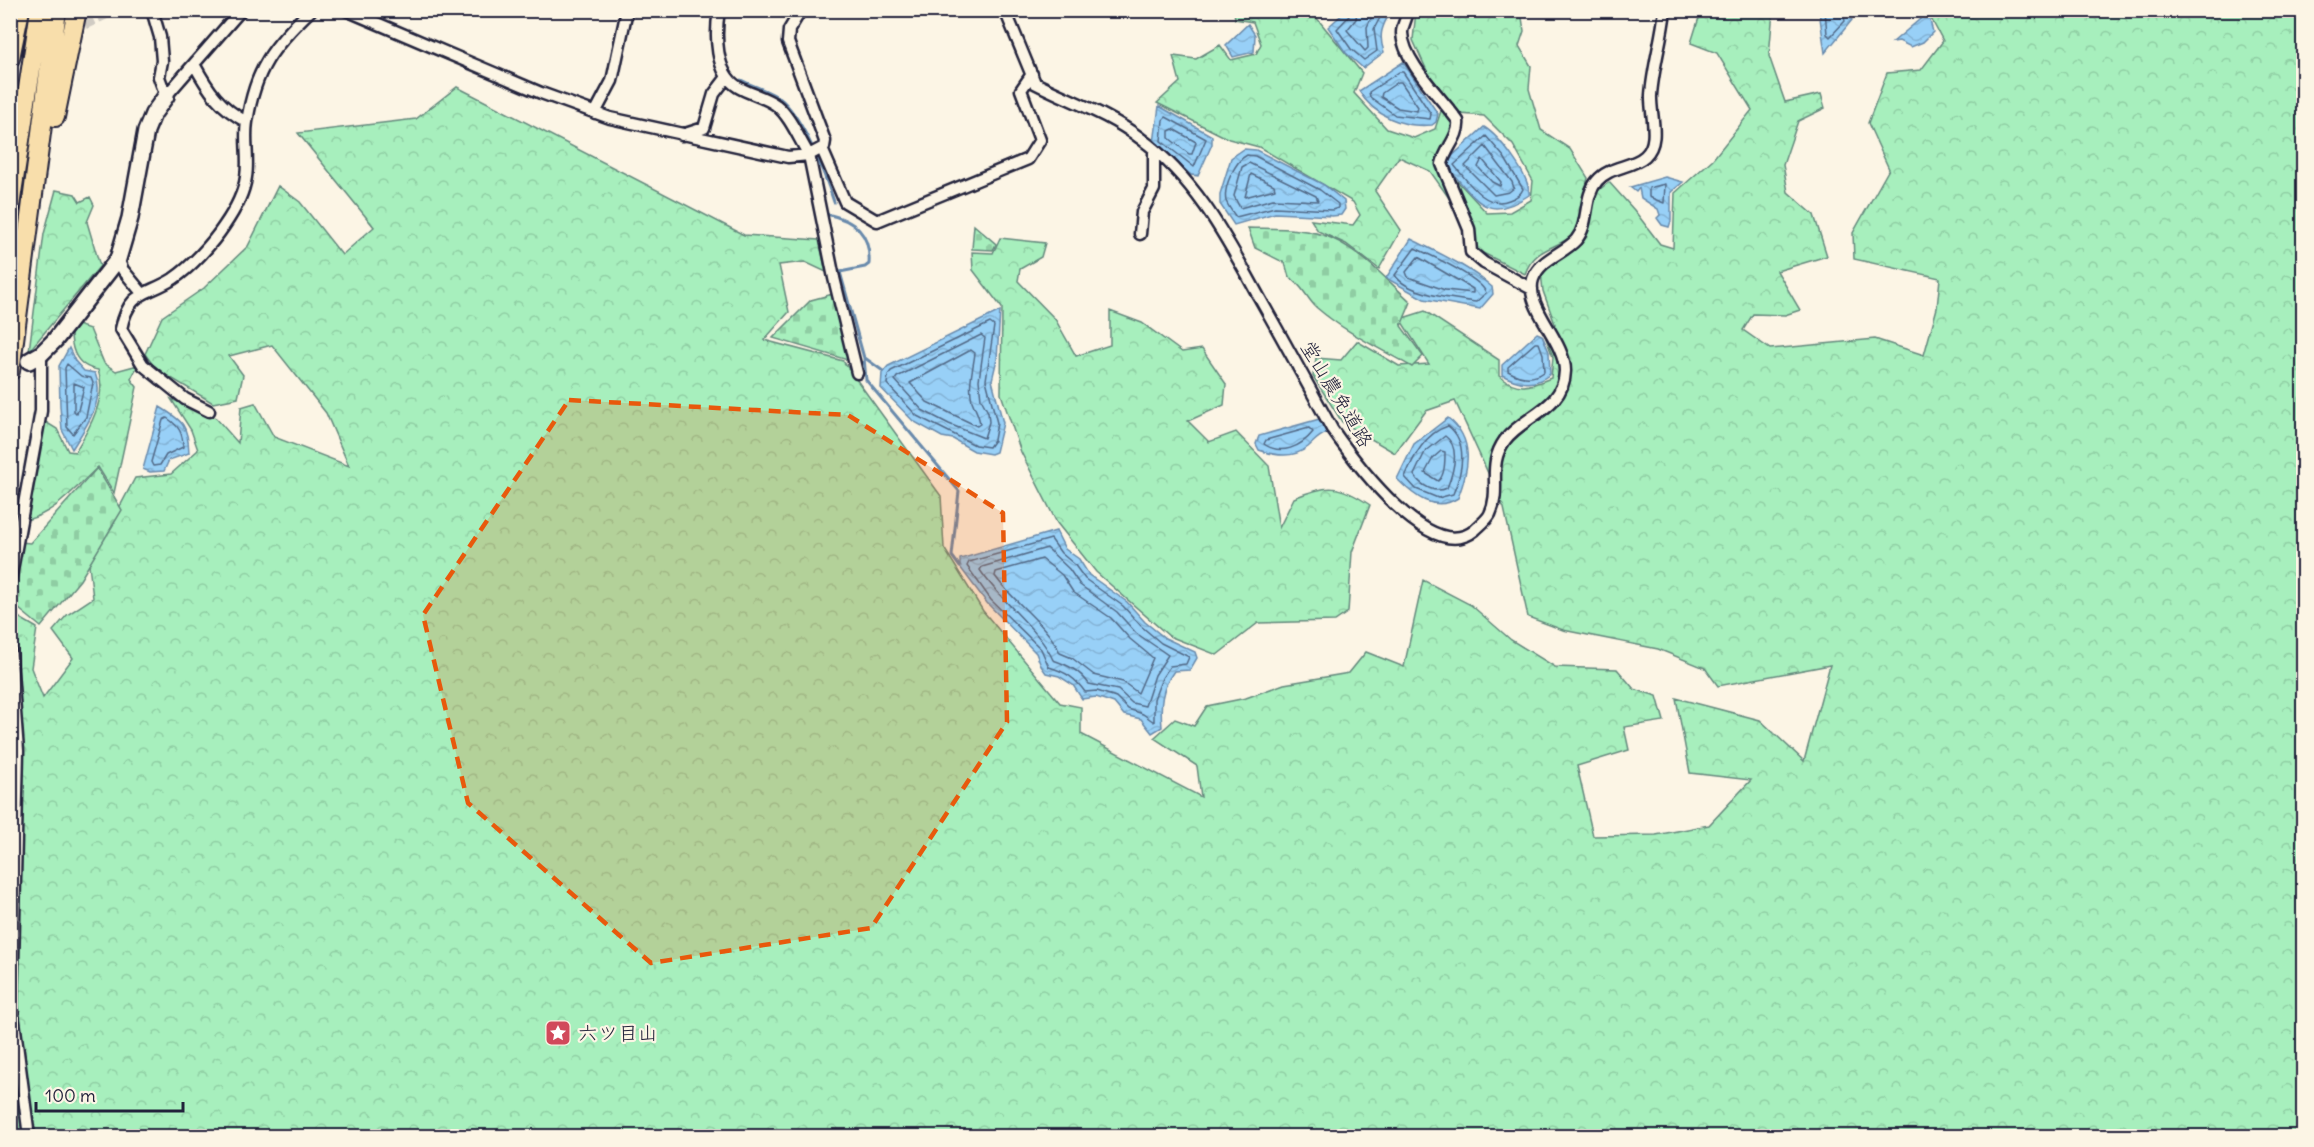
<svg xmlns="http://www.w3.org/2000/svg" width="2314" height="1147" viewBox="0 0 2314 1147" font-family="Delius,'Klee One',sans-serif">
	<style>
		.forest { fill: url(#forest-crowns); stroke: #64887c; stroke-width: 1.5 }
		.cemetery { fill: url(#cemetery-stones); stroke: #64887c; stroke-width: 1.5 }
		.water { fill: url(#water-waves); stroke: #698aac; stroke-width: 1.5 }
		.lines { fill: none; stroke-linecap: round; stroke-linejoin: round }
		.shore { stroke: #516886; stroke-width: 1.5 }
		.stream { stroke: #698aac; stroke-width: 3 }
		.street-tunnel { stroke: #d0cbc3; stroke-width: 10; stroke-dasharray: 10 5; stroke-linecap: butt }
		.street-casing { stroke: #22223b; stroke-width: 15 }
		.secondary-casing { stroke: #22223b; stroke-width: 20 }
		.highway-casing { stroke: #22223b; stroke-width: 22 }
		.street { stroke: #fcf5e5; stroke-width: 10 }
		.secondary { stroke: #fcf5e5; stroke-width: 15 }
		.highway { stroke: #f8deab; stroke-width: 18 }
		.marked { fill: #e8590c; fill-opacity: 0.2; stroke: #e8590c; stroke-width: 4.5; stroke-dasharray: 12 8; stroke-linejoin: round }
		.labels { text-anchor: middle; stroke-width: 4.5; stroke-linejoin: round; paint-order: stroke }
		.street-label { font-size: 20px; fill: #22223b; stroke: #fcf5e5 }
		.poi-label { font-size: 20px; fill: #22223b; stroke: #fcf5e5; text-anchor: start }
	</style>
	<defs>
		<pattern id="forest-crowns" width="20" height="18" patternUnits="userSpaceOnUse" patternTransform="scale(1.5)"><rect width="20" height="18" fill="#a7efbd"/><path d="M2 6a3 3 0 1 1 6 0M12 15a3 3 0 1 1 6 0" fill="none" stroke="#8fcda3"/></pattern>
		<pattern id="cemetery-stones" width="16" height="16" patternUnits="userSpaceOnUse" patternTransform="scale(1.5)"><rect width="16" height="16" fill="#a7efbd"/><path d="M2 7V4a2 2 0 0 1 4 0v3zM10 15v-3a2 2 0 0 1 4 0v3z" fill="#8fcda3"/></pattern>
		<pattern id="water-waves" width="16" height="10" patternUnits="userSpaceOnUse" patternTransform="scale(1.5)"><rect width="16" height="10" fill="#98d0f7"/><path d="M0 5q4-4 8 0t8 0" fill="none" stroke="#83b2d5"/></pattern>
	</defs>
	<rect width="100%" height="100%" fill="#fcf5e5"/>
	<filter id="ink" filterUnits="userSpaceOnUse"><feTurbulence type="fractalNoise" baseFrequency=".0167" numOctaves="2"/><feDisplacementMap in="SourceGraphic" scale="12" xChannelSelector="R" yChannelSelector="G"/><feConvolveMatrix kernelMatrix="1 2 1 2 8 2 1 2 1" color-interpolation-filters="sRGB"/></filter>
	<g filter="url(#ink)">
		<path class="forest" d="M1234,11h77l51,62 -8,20 33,36 27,9 21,-9 7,-21 12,17 -15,34 17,49 -26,-37 -31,-14 -24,34 26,39 -22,39 -33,-25 -28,-13 -7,-11 42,5 7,-10 -7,-13 -94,-55 -30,-8 -72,-36 23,-21 -7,-26 23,3 24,-14 11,15 25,-6 5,-10 -8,-22 -18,-3z
			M1416,11l50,4 1,-4h54l3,20 -5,15 12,20 -2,23 12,41 29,19 18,29c-5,16 -3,41 -14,55 -13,16 -39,12 -49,41l-50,-25 -27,-78 39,42 23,-1 21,-12 2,-19 -20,-36 -29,-29 -24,-2 -32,-41 -15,-33z
			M1701,11h72l-4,45 16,46 36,-8 4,14 -27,13 -15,44 5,27 26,23 13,41 -50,15 23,39 -15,5 -32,-1 -10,16 27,19 105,-10 49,16 13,-47 3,-30 -86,-19 -1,-26 36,-64 -21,-46 19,-50 34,-3 22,-29 -16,-30h376v1125h-2290l-3,-24v-365l11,-30 -6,-102 22,13 -6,40 12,30 30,-40 -20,-27 14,-16 26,-17 -4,-33 46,-87 36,-4 27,-24 -7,-20 -20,-31 45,19 22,25 3,-36 14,-4 19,34 75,29 -23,-53 -54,-68 -43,11 14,19 -5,23 -25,5 -57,-34 -11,-15 17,-37 42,-29 44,-42 30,-60 22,16 42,53 32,-28 -76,-94 118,-14 41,-32 287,148 75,5 7,32 -21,-10 -26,3 10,47 -25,28 79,21 98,135 3,52 39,63 77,92 21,4v27l120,63 -4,-31 -43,-28 21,-19 19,7 13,-20 39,-8 38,-14 65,-11 17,-21 38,15 19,-87 48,25 40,35 44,27 62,2 17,20 23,7 7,25 -40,6 5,23 -52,16 16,70 63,-1 53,-10 42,-45 -61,-7 -14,-75 84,22 44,41 26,-96 -112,21 -13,-18 -47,-19 -95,-19 -35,-13 -24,-109 -49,-107 -29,10 -31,42 -53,-31 -29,-46 3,-18 25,2 16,-19 42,25 30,-2 -29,-45 25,-8 74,49v16c19,15 30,11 52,2l2,-21 -9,-24 11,-9 -12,-33 -2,-19 41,-31 12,-47 15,-12 25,28 26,34 13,4 2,-55 38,-34 39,-49 -35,-57 -26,-10z
			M56,190l19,4 5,8 10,-5 4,8 -7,17 13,44 -71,85 15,-117z
			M1000,238l45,5 -4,14 -21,12 -2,12 37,38 21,37 34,-11v-34l32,12 40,29 20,-3 24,35 -2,21 -36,16 21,21 27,-10 33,34 10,62 15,-30c34,-14 45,-14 76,7l-18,47 -4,60 -13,9 -77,2 -41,32 -48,-19 -73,-64 -39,-49 -36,-71 -20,-58 1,-86 -29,-38 -1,-18 21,1z
			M71,323l19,6 14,34 12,8 22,-6 -7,14 6,8 -23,106 -16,-26c-22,20 -42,46 -72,53l18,-99 13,8 11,22 7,1c14,-23 33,-55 23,-82 -25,-4 -28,-25 -27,-47z"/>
		<path class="cemetery" d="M974,225l22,19 -3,6 -21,-1z
			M1248,228c27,1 58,-1 83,10 30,13 56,42 80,64l-10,24 22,30 -11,11c-33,-19 -66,-34 -95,-59 -11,-10 -14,-23 -28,-31l-4,-14 -30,-15z
			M833,294l18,67 -78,-23 38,-38z
			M97,468l25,42 -42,70 -39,47 -28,-23 1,-29 7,-33 9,1z"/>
		<path class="water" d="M1346,11h45c-9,15 -13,24 -7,41l-21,16 -17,-15 -18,-26z
			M1819,11h26l7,9 -27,33z
			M1925,15l4,2 4,15 -10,10 -12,5 -12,-6 -6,1z
			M1248,24l7,11 -1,17 -21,5 -7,-12z
			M1403,62l35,52 -2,8 -4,3c-29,3 -58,-9 -73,-34z
			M1159,106l53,30v8l-14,32 -7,-1 -37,-32z
			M1484,127c15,9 47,50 45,68 -44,30 -53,3 -82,-28l2,-8z
			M1244,149l12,1 68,35 20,16 1,8 -4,6 -9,1 -57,-3 -41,12 -14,-21v-10l11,-36z
			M1665,177l18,5 -12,10v29l-2,6 -7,-2 -5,-7 3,-3 -2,-6 -17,-11 -2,-10 -3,4 -6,-5z
			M1411,239c28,14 57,27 81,48l1,7 -13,15 -56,-10 -38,-21z
			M1000,311l-3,48 -5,21 11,43 -7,29 -5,2 -17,-3 -21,-12 -11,-2 -29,-16 -32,-33 1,-15 6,-7z
			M1537,333l5,2 7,17 1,22c-15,13 -31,10 -48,1v-10z
			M69,348l6,13 9,10 11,2c11,26 -9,54 -23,76l-10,-19 -2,-24 -1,-40z
			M160,407c23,14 28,18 29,46l-20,7 -5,11 -14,1 -7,-3z
			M1323,418l4,15c-9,3 -11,7 -19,14 -15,12 -33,9 -49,3l-3,-6 3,-8z
			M1448,418c27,21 21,51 10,80 -24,15 -44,-2 -61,-19l17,-35z
			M1056,531l9,18 14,10 10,16 38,27 18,20 20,16 30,14 2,6 -7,12 -16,1c-13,18 -14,34 -12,56l-10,6 -11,-14 -17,-4 -10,-12 -18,-6 -14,2 -9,-14 -14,-9 -13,-3 -5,-7 -5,-13 -49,-50 -27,-36v-8z"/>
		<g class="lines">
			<path class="shore" d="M1350,10l-1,6 -12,13 14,20 13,11 13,-9 -3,-22 10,-19
				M1357,10l-1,9 -9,11 18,21 3,-3 -1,-21 8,-17
				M1825,10l2,24 3,3 15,-16 -3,-11
				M1399,72h4l28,42 -1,5 -35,-4 -25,-18 -1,-5z
				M1398,82h3l17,25 -1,4 -19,-3 -17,-11 1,-4z
				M1166,117l40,22 -12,28 -33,-26 2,-21z
				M1173,129l23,13 -4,12h-3l-20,-16v-7z
				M1486,136l18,21 19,32c-2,5 -8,9 -14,11 -23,10 -41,-18 -55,-35z
				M1485,146l27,36 2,6 -5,4 -15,3 -29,-29z
				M1247,155l8,1 65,34 18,14v4l-6,2 -57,-3 -39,10c-3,-4 -8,-11 -10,-16 -3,-14 9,-40 21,-46z
				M1482,159l19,23 -1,4 -8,-4 -14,-15z
				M1249,163l67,33 2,5 -45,-2 -33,9 -6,-12 8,-29z
				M1251,174l23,11 1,4 -30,8z
				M1665,184l-1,19 -15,-6v-9z
				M1415,248c15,7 67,30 71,45l-10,9c-21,-3 -70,-8 -81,-27z
				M1418,257l55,32v4l-28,-3 -37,-13 -2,-5z
				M990,323l4,3 -8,54 11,43 -3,17 -5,7 -14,-2 -58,-29 -30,-32 1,-9 3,-4z
				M981,335l4,3 -6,42 2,19 7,13 1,10 -5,16 -35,-14 -27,-14 -27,-30 2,-3z
				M1535,343h4l4,11 1,18c-11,8 -24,6 -36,-1v-4z
				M971,350l4,3c-2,17 -7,31 -3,48 3,8 7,14 8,23l-3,2 -50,-24 -17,-19z
				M67,364l14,12 10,2 2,5 -7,34 -13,17 -6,-7 -2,-59z
				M74,383l10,4 -7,27 -3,-3z
				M167,418c12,8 16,15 16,29l-17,8 -6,10 -7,1 -2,-4 12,-42z
				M1448,426c21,16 14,47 5,68l-15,4 -22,-9 -11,-12c9,-21 20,-44 43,-51z
				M1309,428l4,4c-12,15 -32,24 -49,12l2,-4z
				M1445,436c16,11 8,37 2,52 -12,6 -26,-2 -33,-13l11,-23z
				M1441,451l4,1c0,9 0,24 -7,29l-13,-8 8,-15z
				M1051,539l10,14 13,11 11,15 38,27 18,20 20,17 28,14 -3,7 -16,2 -8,12 -8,21v23l-11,-8 -15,-5 -12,-12 -19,-6 -12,1c-10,-14 -19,-20 -36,-25l-8,-18 -50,-49 -24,-34 2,-4z
				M1047,548l22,21 11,16 37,27 19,21 32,22 -13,20 -10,31 -13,-3 -14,-13 -29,-6c-9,-13 -21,-19 -36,-24 -12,-29 -53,-59 -73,-90l2,-3z
				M1042,559l20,16 11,17 38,26 19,21 23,19 -15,35 -15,-11 -29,-7 -22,-17 -12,-5c-11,-27 -47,-51 -65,-77l1,-4z"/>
			<path class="stream" d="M741,80c13,7 31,11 42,21 21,20 42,73 51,101
				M826,214c29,6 45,20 43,50l-4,3 -25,5 24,86 2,22 93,111 -7,65 8,11
				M865,358l18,13"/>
			<path class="street-tunnel" d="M71,31l44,-21"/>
			<g class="street-casing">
				<path id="street" d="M152,10l8,27 2,24 -3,16 7,19
					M346,10l195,83 69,25 178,39 21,-2c-10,-16 -19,-39 -33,-50 -11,-8 -26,-11 -38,-18 -23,-14 -23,-52 -19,-77
					M801,10l-12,20 -1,12 37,99 -1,6 -15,8 25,123 23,95
					M1005,10l30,73c35,18 74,31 105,55 56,41 86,99 119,159 25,44 49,88 73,132 21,30 99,138 143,101 5,-5 12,-10 15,-16 12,-26 -4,-48 15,-74 19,-25 59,-31 60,-69 0,-31 -41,-64 -32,-92 7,-20 30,-25 43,-39 14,-16 7,-43 21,-59 12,-15 35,-13 48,-25 16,-15 5,-41 6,-61 2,-28 11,-56 14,-85
					M1408,10c-1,9 -6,15 -6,23 1,29 40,65 56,88 2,15 -13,28 -16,43l27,65 2,23 13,11 48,26
					M194,64c14,26 26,44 53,58
					M166,96l75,-86
					M595,113l17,-32 15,-71
					M682,135l22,-7 10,-34 13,-17
					M822,149l23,53 32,19 151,-62 12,-19 -19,-50 11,-16
					M1140,234l2,-22 12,-23v-40
					M118,259l5,11 19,23
					M209,411l-24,-12 -42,-34 -22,-36c8,-39 25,-33 52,-50 18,-12 39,-35 51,-53 9,-13 20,-33 22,-49 3,-18 -2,-37 1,-55 8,-53 26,-76 64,-112
					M10,581l31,-170v-57
					M10,646l8,105 -6,255 17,130"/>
			</g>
			<g class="secondary-casing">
				<path id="secondary" d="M29,361l12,-7 14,-14 63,-81 12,-41 16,-87 7,-17 13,-18"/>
			</g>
			<g class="highway-casing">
				<path id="highway" d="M10,58l10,-48
					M55,117l22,-107
					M10,206l30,-196
					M10,371l47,-361"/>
			</g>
			<use href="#street" class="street"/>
			<use href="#secondary" class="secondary"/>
			<use href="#highway" class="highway"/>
		</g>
	</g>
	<path class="marked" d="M569,400l279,15 155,98 4,209 -136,206 -220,35 -183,-160 -45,-188z"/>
	<defs>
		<g id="sight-square" transform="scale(1.35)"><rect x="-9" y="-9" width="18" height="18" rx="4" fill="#d1495b" stroke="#fcf5e5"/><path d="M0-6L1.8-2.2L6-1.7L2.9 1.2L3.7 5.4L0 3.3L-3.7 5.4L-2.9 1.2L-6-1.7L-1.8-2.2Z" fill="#fff"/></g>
	</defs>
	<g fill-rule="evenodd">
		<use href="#sight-square" x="558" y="1033"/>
	</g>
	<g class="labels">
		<g class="street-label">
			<text transform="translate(1337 394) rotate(59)" y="7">堂山農免道路</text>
		</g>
		<g class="poi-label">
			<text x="578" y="1040">六ツ目山</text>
		</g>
	</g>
	<rect width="2314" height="1147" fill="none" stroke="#fcf5e5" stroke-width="36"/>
	<rect x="18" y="18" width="2278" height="1111" fill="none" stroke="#22223b" stroke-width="2" filter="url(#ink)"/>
	<path d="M36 1102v9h147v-9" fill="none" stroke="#22223b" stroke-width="3"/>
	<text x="45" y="1102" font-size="18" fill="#22223b" stroke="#fcf5e5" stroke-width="4.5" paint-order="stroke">100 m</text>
</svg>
